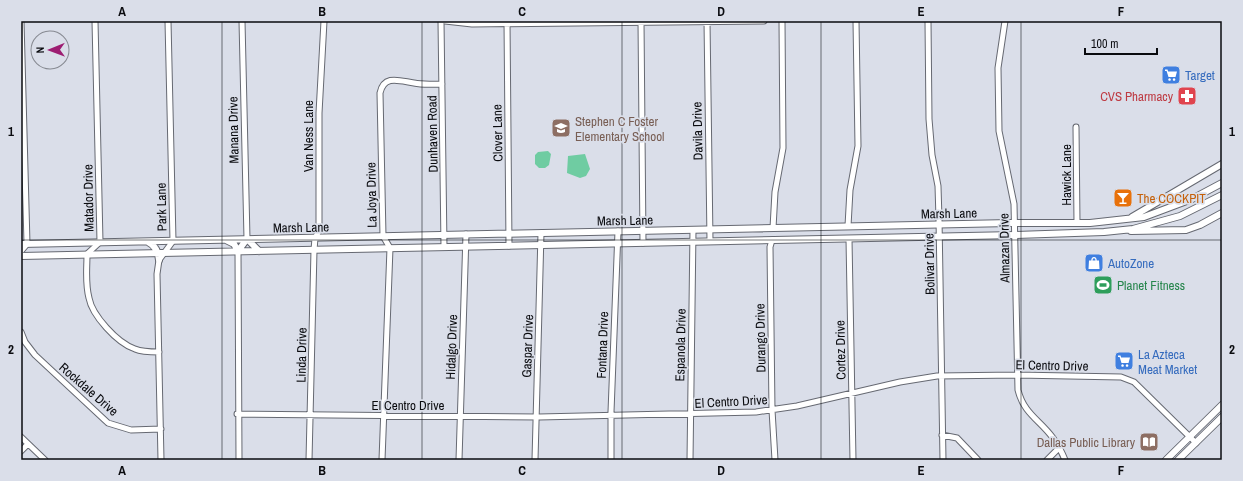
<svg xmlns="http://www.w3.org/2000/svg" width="1243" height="481" viewBox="0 0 1243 481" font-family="'Archivo Narrow',sans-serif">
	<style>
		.green { fill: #6fcca2 }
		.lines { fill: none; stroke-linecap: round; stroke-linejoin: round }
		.minor-casing { stroke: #666972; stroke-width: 7 }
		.major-casing { stroke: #666972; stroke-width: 8 }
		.minor { stroke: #fff; stroke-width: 5 }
		.major { stroke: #fff; stroke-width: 6 }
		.grid { fill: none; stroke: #0a0b0f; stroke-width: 1; stroke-opacity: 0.55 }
		.labels { text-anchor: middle; stroke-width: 3.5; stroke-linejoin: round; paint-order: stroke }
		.shop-label { font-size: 13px; fill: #366cbe; stroke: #dadee9; text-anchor: start }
		.health-label { font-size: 13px; fill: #be3a42; stroke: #dadee9; text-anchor: end }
		.education-label { font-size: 13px; fill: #785e54; stroke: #dadee9; text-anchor: start }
		.street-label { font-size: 13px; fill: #0a0b0f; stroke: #dadee9 }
		.food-label { font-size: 13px; fill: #c56008; stroke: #dadee9; text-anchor: start }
		.leisure-label { font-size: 13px; fill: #27864d; stroke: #dadee9; text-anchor: start }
		.neatline { fill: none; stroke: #0a0b0f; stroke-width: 1.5 }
		.grid-label { font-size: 13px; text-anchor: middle; font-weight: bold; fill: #0a0b0f }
	</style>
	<rect width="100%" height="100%" fill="#dadee9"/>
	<path class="green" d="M548,151l3,3 -2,11 -4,3h-6l-4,-4v-9l3,-3z
		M585,154l5,15 -4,7 -6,2 -13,-5 1,-17z"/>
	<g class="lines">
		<g class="minor-casing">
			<path id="minor" d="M95,21l5,221 -13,12c0,15 -2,29 2,44 3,17 28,45 46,51 7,3 16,3 24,3
				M242,21l5,218
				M441,21l3,226
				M445,21l27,3 292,-3
				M507,21l2,225
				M641,21l2,222
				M707,21l3,220
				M928,21l1,98 3,36 6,31 1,33 4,241
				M1005,21l-7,47 1,63 15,73 4,186c6,24 22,30 35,48 5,7 9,14 12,22
				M1076,127l1,96
				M848,226l2,-36 8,-44 -2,-125
				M773,228l2,-36 8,-44 -1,-127
				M849,239l4,221
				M772,240l-2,7 2,163 3,50
				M21,251l6,-7 -6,-223
				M238,251l1,209
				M21,332l4,10 10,13 73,68 23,7 30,-1
				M237,414l302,3 217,-5 41,-6 103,-24 37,-6 80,-1 104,2 13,5 62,61
				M942,435l15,3 21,22
				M21,437l24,23
				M21,451l7,-7
				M161,460l-4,-186 2,-14 14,-19 -5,-220
				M309,460l5,-210 1,-12 4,-7v-118l5,-92
				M382,460l8,-212 -7,-12 -3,-143c4,-19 20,-12 34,-10 9,2 18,1 28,1
				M459,460l7,-226
				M535,460l6,-227
				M611,460v-48l7,-181
				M690,460l3,-230
				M1047,460l12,-12"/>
		</g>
		<g class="major-casing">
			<path id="major" d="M1132,217l90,-53
				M1131,231l55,-1 14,-5 22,-12
				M226,240l8,4 4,7 9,-12 12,12
				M148,242c8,4 10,10 11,18
				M21,244l989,-21h80l54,-6 48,-18 30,-16
				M21,256l994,-21 89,-3 29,-3 47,-13 42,-21
				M1166,460l56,-55
				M1178,460l44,-43"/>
		</g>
		<use href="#minor" class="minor"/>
		<use href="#major" class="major"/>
	</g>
	<path class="grid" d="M222,21v439M422,21v439M622,21v439M821,21v439M1021,21v439M21,240h1201"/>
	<defs>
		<g id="supermarket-square" transform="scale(1)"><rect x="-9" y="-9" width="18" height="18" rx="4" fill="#3f7fe0" stroke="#dadee9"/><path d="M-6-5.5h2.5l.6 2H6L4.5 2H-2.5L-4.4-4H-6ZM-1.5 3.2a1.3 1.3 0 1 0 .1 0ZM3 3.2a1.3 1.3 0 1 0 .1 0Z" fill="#fff"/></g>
		<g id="pharmacy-square" transform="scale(1)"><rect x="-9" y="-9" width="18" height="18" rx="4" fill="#e0444e" stroke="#dadee9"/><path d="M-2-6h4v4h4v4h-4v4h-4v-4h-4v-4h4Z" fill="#fff"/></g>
		<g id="school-square" transform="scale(1)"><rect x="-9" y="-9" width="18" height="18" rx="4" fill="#8d6e63" stroke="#dadee9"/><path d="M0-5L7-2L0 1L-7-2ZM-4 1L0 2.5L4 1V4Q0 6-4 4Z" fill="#fff"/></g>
		<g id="bar-square" transform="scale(1)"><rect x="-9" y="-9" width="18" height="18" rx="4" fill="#e8710a" stroke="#dadee9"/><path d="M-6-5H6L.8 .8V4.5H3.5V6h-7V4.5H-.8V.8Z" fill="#fff"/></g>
		<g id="shop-square" transform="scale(1)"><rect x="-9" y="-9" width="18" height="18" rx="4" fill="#3f7fe0" stroke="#dadee9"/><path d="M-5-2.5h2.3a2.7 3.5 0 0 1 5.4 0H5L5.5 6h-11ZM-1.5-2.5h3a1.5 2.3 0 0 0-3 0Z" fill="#fff"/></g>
		<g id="stadium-square" transform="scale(1)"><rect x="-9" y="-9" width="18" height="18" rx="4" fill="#2e9e5b" stroke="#dadee9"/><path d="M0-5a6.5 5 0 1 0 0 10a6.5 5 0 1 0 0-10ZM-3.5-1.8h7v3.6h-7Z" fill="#fff"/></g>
		<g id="library-square" transform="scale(1)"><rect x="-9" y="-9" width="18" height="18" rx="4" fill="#8d6e63" stroke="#dadee9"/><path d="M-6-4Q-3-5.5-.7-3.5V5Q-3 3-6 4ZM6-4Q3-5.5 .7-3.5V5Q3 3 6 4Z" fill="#fff"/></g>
	</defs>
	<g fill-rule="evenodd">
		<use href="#supermarket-square" x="1171" y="75"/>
		<use href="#pharmacy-square" x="1187" y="96"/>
		<use href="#school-square" x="561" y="128"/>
		<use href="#bar-square" x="1123" y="198"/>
		<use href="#shop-square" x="1094" y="263"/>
		<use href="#stadium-square" x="1103" y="285"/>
		<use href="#supermarket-square" x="1124" y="361"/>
		<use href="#library-square" x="1149" y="442"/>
	</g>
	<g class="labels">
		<g class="shop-label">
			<text x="1185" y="80">Target</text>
			<text x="1108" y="268">AutoZone</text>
			<text x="1138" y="359">La Azteca<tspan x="1138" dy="15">Meat Market</tspan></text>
		</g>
		<g class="health-label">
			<text x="1173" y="101">CVS Pharmacy</text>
		</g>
		<g class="education-label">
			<text x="575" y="126">Stephen C Foster<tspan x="575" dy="15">Elementary School</tspan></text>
			<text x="1135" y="447" text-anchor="end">Dallas Public Library</text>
		</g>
		<g class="street-label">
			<text transform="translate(233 130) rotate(-91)" y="5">Manana Drive</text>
			<text transform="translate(697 131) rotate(-91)" y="5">Davila Drive</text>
			<text transform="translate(497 133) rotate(-91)" y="5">Clover Lane</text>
			<text transform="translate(432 134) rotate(-91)" y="5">Dunhaven Road</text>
			<text transform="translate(308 136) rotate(-90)" y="5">Van Ness Lane</text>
			<text transform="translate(1066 175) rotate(-90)" y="5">Hawick Lane</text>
			<text transform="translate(371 195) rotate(-91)" y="5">La Joya Drive</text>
			<text transform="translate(88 198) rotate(-91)" y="5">Matador Drive</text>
			<text transform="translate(161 207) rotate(-91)" y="5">Park Lane</text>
			<text transform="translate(949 213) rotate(-1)" y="5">Marsh Lane</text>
			<text transform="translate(625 220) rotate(-1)" y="5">Marsh Lane</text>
			<text transform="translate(301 227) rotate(-1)" y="5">Marsh Lane</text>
			<text transform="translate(1004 248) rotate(-91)" y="5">Almazan Drive</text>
			<text transform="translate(929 264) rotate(-91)" y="5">Bolivar Drive</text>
			<text transform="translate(760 338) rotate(-91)" y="5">Durango Drive</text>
			<text transform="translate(602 345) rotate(-88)" y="5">Fontana Drive</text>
			<text transform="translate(680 345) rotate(-89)" y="5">Espanola Drive</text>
			<text transform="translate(527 346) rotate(-88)" y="5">Gaspar Drive</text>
			<text transform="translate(451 347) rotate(-88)" y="5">Hidalgo Drive</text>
			<text transform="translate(840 350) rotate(-91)" y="5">Cortez Drive</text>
			<text transform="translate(301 355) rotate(-89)" y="5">Linda Drive</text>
			<text transform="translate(1052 365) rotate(1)" y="5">El Centro Drive</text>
			<text transform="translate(89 389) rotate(41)" y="5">Rockdale Drive</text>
			<text transform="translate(731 401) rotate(-3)" y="5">El Centro Drive</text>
			<text x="408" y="410">El Centro Drive</text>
		</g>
		<g class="food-label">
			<text x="1137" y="203">The COCKPIT</text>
		</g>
		<g class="leisure-label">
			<text x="1117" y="290">Planet Fitness</text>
		</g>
	</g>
	<rect width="1243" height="481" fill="none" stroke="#dadee9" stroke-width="44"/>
	<g transform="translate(50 50) rotate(269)"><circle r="19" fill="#dadee9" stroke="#878a92"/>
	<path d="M0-3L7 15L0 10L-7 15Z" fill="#9d1d72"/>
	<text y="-6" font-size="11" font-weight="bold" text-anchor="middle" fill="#0a0b0f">N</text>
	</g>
	<path d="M1085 48v6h72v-6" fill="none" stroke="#0a0b0f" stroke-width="2"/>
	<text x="1091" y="48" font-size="12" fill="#0a0b0f" stroke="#dadee9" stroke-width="3" paint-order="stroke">100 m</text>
	<rect x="22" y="22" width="1199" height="437" class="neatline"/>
	<g class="grid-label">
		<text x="122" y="16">A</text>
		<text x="322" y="16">B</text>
		<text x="522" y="16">C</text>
		<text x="721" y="16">D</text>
		<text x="921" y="16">E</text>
		<text x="1121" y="16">F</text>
		<text x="11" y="136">1</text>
		<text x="1232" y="136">1</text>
		<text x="11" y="354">2</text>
		<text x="1232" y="354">2</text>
		<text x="122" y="475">A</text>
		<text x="322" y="475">B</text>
		<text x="522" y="475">C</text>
		<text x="721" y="475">D</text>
		<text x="921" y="475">E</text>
		<text x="1121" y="475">F</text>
	</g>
</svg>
